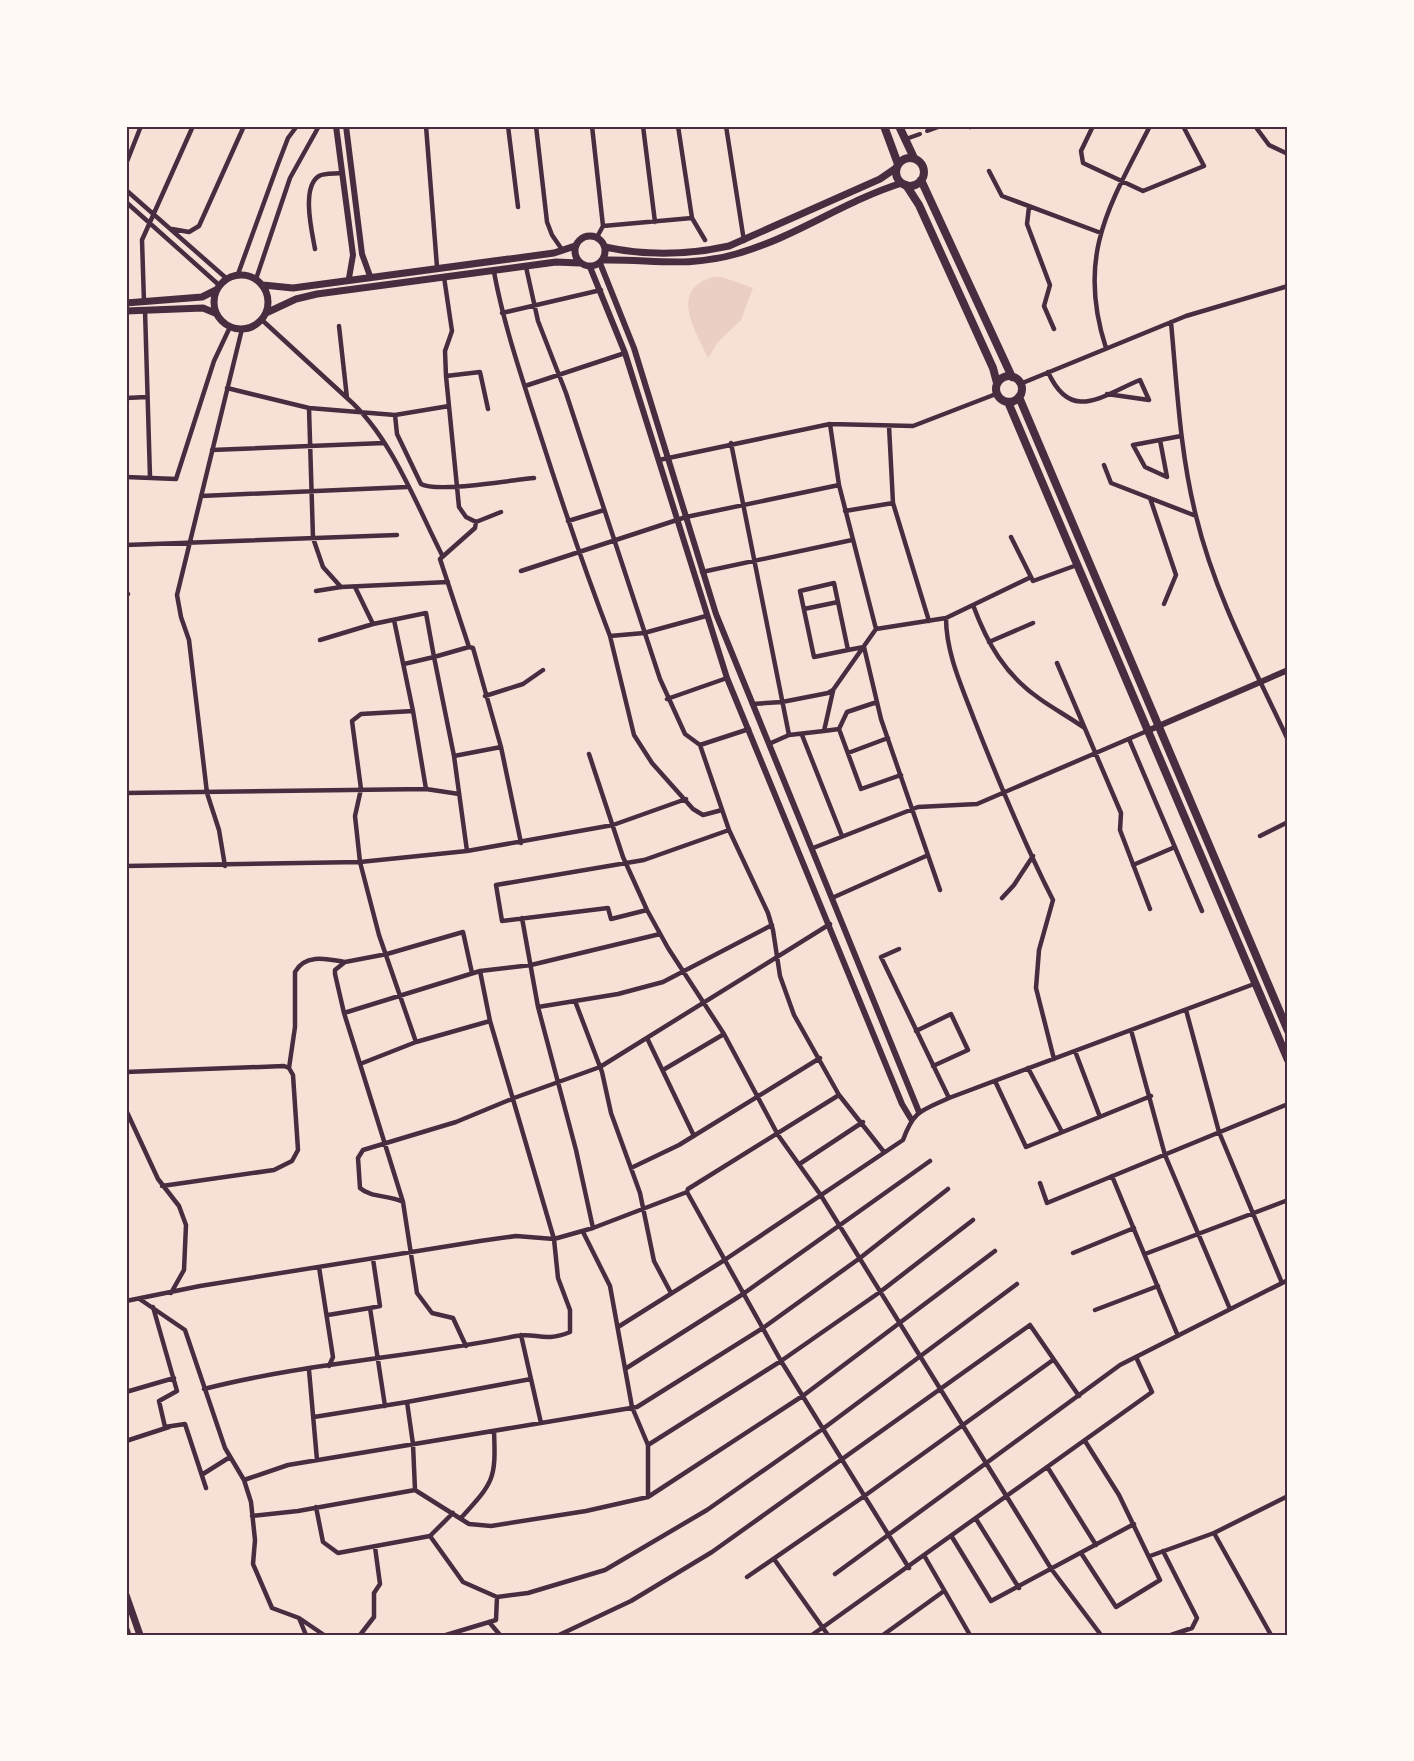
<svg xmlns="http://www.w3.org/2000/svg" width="1414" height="1761" viewBox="0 0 1414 1761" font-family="'Noto Serif',serif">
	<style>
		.green { fill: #ebcfc5 }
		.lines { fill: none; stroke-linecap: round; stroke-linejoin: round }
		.pedestrian { stroke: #4a2c40; stroke-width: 4 }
		.minor { stroke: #4a2c40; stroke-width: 4.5 }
		.tertiary { stroke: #4a2c40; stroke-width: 6 }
		.secondary { stroke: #4a2c40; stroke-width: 7 }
		.primary { stroke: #4a2c40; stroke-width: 8 }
		.neatline { fill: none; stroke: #4a2c40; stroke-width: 2 }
	</style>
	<rect width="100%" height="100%" fill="#f7e1d7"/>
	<path class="green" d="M713,277h9l31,11 -12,32 -23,22 -10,16c-12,-28 -40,-68 5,-81z"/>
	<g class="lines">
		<path class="pedestrian" d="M927,131l14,-5
			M906,139l14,-5"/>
		<path class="minor" d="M426,126l11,141
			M508,126l10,81
			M536,126l11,96 5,13 11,16
			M592,126l11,100
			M643,126l12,96
			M678,126l14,92 13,22
			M726,126l18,115
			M969,126l1,1
			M1093,126l-12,25 2,12 60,28 61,-25 -21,-40
			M1255,126l14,19 19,9
			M126,164l15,-38
			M989,171l13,25 99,37
			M126,190l100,88
			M126,202l93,83
			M1029,207l-2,17 23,61 -6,21 10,23
			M172,229l17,3 10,-6 45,-100
			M597,237l6,-11 89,-8
			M315,249c-3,-17 -14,-62 4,-73 5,-3 17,-2 23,-3
			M526,267l12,54 28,72 94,286 25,55 15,11 29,85 39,83 5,17 7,46 14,39 45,80 45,57
			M494,272c10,54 28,106 45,159 22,69 45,137 71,205
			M238,274l40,-110 10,-26 9,-12
			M444,277l8,54 -7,20 1,25 13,131 7,10 10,5
			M256,279l34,-101 29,-52
			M144,302l-2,-62 51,-114
			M145,310l5,167
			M502,313l99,-23
			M262,320l85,78 -8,-72
			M1171,322c6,65 9,131 25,194 19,79 58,151 92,224
			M1106,348c-30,-92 3,-142 44,-222
			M1048,372c23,51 53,24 92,8l9,20 -42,-6
			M446,376l34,-4 8,37
			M1020,384l166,-68 102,-30
			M525,386l100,-33
			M227,388l82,20 86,7
			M126,398l21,-1
			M347,398c44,38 69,106 95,157
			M449,406l-54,9 2,19 24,50c16,9 91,-4 113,-6
			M309,408l4,130 10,29 18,20
			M830,424l9,61 37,144
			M889,426l4,77 36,118
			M1160,440l7,37 -22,-10 -12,-22 48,-9
			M731,443l58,292
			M212,450l172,-7
			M659,460l171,-36 83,2 83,-32
			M1104,465l7,18 85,33
			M126,477l50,2 38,-118 16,-34
			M201,496l206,-9
			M1150,498l26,77 -12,29
			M845,511l48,-8
			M568,521l36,-11
			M1011,537l22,44 44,-16
			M126,545l271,-10
			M521,571l165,-54 153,-32
			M702,572l150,-32
			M834,583l14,67 -34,7 -14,-66z
			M316,591l25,-4 107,-5
			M126,594h2
			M973,605c14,38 32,70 67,94 14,10 29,18 43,28
			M804,609l34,-7
			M706,616l-62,17 -34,3 24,99 18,28 41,46 10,6 19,-5
			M946,618c0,35 16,69 28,101 24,61 49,122 79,181l-14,50 -3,38 18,71
			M373,624l53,-11 8,44 -30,7
			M320,640l53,-16 -18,-37
			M989,642l44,-19
			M469,647l-29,-88 35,-31 1,-6 25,-10
			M848,650l16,-3 17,72 59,171
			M1057,663l64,150 -1,17 30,79
			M485,696l38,-12 20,-14
			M667,699l60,-21
			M752,704l30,-2 46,-9 5,-3 43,-61 70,-11 83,-40
			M413,711l-52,3 -9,7 9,68 -6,27 5,46 19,73 37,107 -56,22 43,138 14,91 15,20 21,5 13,28
			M839,729l8,-17 30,-10
			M824,731l15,-2 22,60 40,-14
			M802,735l40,101
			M1129,739l73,172
			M771,743l18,-8 35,-4 9,-40
			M700,745l49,-16
			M848,753l40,-15
			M589,754l34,103 24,53 21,38 56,86 54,101 42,59 232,376 49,65
			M454,756l47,-9
			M426,789l33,5
			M126,793l300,-4 -13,-78 -19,-91
			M1260,836l28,-14
			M813,848l105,-41 59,-3 170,-73
			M467,851l-13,-95 -20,-99 35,-10 4,1 28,99 20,96
			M1133,865l42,-18
			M126,866l234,-4 107,-11 146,-26 73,-26
			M225,866l-6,-36 -12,-37 -18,-153 -8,-23 -4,-22 65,-266
			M832,898l94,-42
			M1002,898l12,-13 19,-29
			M647,910l-36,9 -3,-11 -106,13 -6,-36 148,-25 85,-30
			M522,918l16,89 38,143 17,78
			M899,949l-18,8 68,141
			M472,973l-9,-41 -76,22 -42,8 -10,8v4l9,39 136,-42 51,-6 129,-31
			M575,1001l27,71 9,41 29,80 14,68 17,32
			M538,1007l80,-13 45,-12 109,-57
			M1186,1010l33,122 63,151
			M344,1013l16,51
			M1131,1030l34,125 65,154
			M916,1031l35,-17 17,36 -35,16
			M648,1040l46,96
			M416,1042l74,-21
			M1075,1051l25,66
			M289,1068l6,-41v-55c10,-19 33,-13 50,-10
			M1028,1068l34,64
			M663,1070l61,-36
			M126,1072l158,-6 5,2 4,7 5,75 -6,11 -18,9 -112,16
			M995,1081l31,66 125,-51
			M839,1095l-151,94 -1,3 94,169 128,207
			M126,1110l32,69 21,27 7,19 -2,45 -13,23
			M801,1163l62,-41
			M631,1168l48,-23 141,-87
			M1112,1176l66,160
			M1040,1183l7,20 241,-99
			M403,1202c-13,-7 -32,-4 -43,-14l-2,-30 5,-8 93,-28 58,-24 86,-31 230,-143
			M583,1232l27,54 22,121 16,38v52
			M1073,1253l61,-25
			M1145,1254l143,-54
			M319,1267l14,90 -4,9
			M141,1300l44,30 40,118 19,32 7,22 4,38 -2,24 19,44 27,10 7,17
			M126,1301l74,-15 280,-45 36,-5 38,3 39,-11 94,-36
			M153,1307l24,84 -18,10 6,26 20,-3 21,64
			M370,1308l10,-2 -7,-47
			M1095,1310l63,-24
			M328,1315l42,-7 15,98
			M618,1327l105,-66 180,-121c11,-30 18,-29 46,-42l305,-114
			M521,1335l20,88
			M625,1369l118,-75 187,-133
			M309,1370l8,90
			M204,1389c102,-26 209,-32 312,-53 20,-4 28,7 54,-4v-22l-12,-32 -4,-39 -64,-218 -10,-50
			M126,1392l48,-14
			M314,1417l93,-15
			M126,1441l43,-14
			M648,1445l133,-84 99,-69 93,-72
			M1048,1468l48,77
			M203,1474l27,-17
			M244,1480l44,-15 349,-58 126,-79 97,-70 88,-69
			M415,1490l-2,-46 -6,-42 124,-23
			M316,1507l7,35 15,11 92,-17 33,46 34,15
			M252,1516l46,-5 117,-21 54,34 22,2 95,-15 62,-14 156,-102 191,-144
			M461,1518c33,-36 35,-39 33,-87
			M976,1519l43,69
			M1214,1533l57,102
			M430,1536l23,-23
			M952,1537l39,64 143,-77
			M1163,1551l34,67 -5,10 -21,7
			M1081,1553l35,54 44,-27 -41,-85 -34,-54
			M1150,1556l64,-23 74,-37
			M925,1557l45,78
			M774,1559l54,76
			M835,1574l285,-209 168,-85
			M747,1577l116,-80 190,-137
			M299,1618l25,17
			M489,1622l11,13
			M360,1635l14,-18v-24l6,-9 -5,-37
			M446,1635l50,-15 1,-23 31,-4 77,-23 102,-60 117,-82 193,-144
			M559,1635l72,-34 81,-49 318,-227 49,71
			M812,1635l340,-243 -16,-35
			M883,1635l61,-44"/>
		<path class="tertiary" d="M336,126l17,129 -4,23
			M346,126l16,128 8,22
			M600,263l34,85 82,266 203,498
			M590,267l35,86 102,325 175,426 9,15
			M1147,731l141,-61"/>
		<path class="secondary" d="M575 251a15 15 0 1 1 30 0a15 15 0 1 1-30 0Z
			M605,247c41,9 83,8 124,-1l151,-67 16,-11
			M603,260c48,-1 84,8 133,-6 58,-16 108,-53 166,-71
			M214 302a27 27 0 1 1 54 0a27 27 0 1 1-54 0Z
			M263,285l30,3 261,-35 21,-7
			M126,303l76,-6 14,-7
			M126,311l77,-3 12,5
			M266,313l30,-14 21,-5 239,-32 23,1
			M126,1595l14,40
			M126,1629l2,6"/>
		<path class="primary" d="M884,126l14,38
			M899,126l15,32
			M896 172a14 14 0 1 1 28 0a14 14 0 1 1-28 0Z
			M921,180l91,197
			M906,185l13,20 74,163 4,15
			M996 389a13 13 0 1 1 26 0a13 13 0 1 1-26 0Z
			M1019,397l269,634
			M1008,402l280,658"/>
	</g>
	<rect width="1414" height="1761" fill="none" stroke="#fffaf5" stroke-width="255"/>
	<rect x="128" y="128" width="1158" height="1506" class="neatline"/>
</svg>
